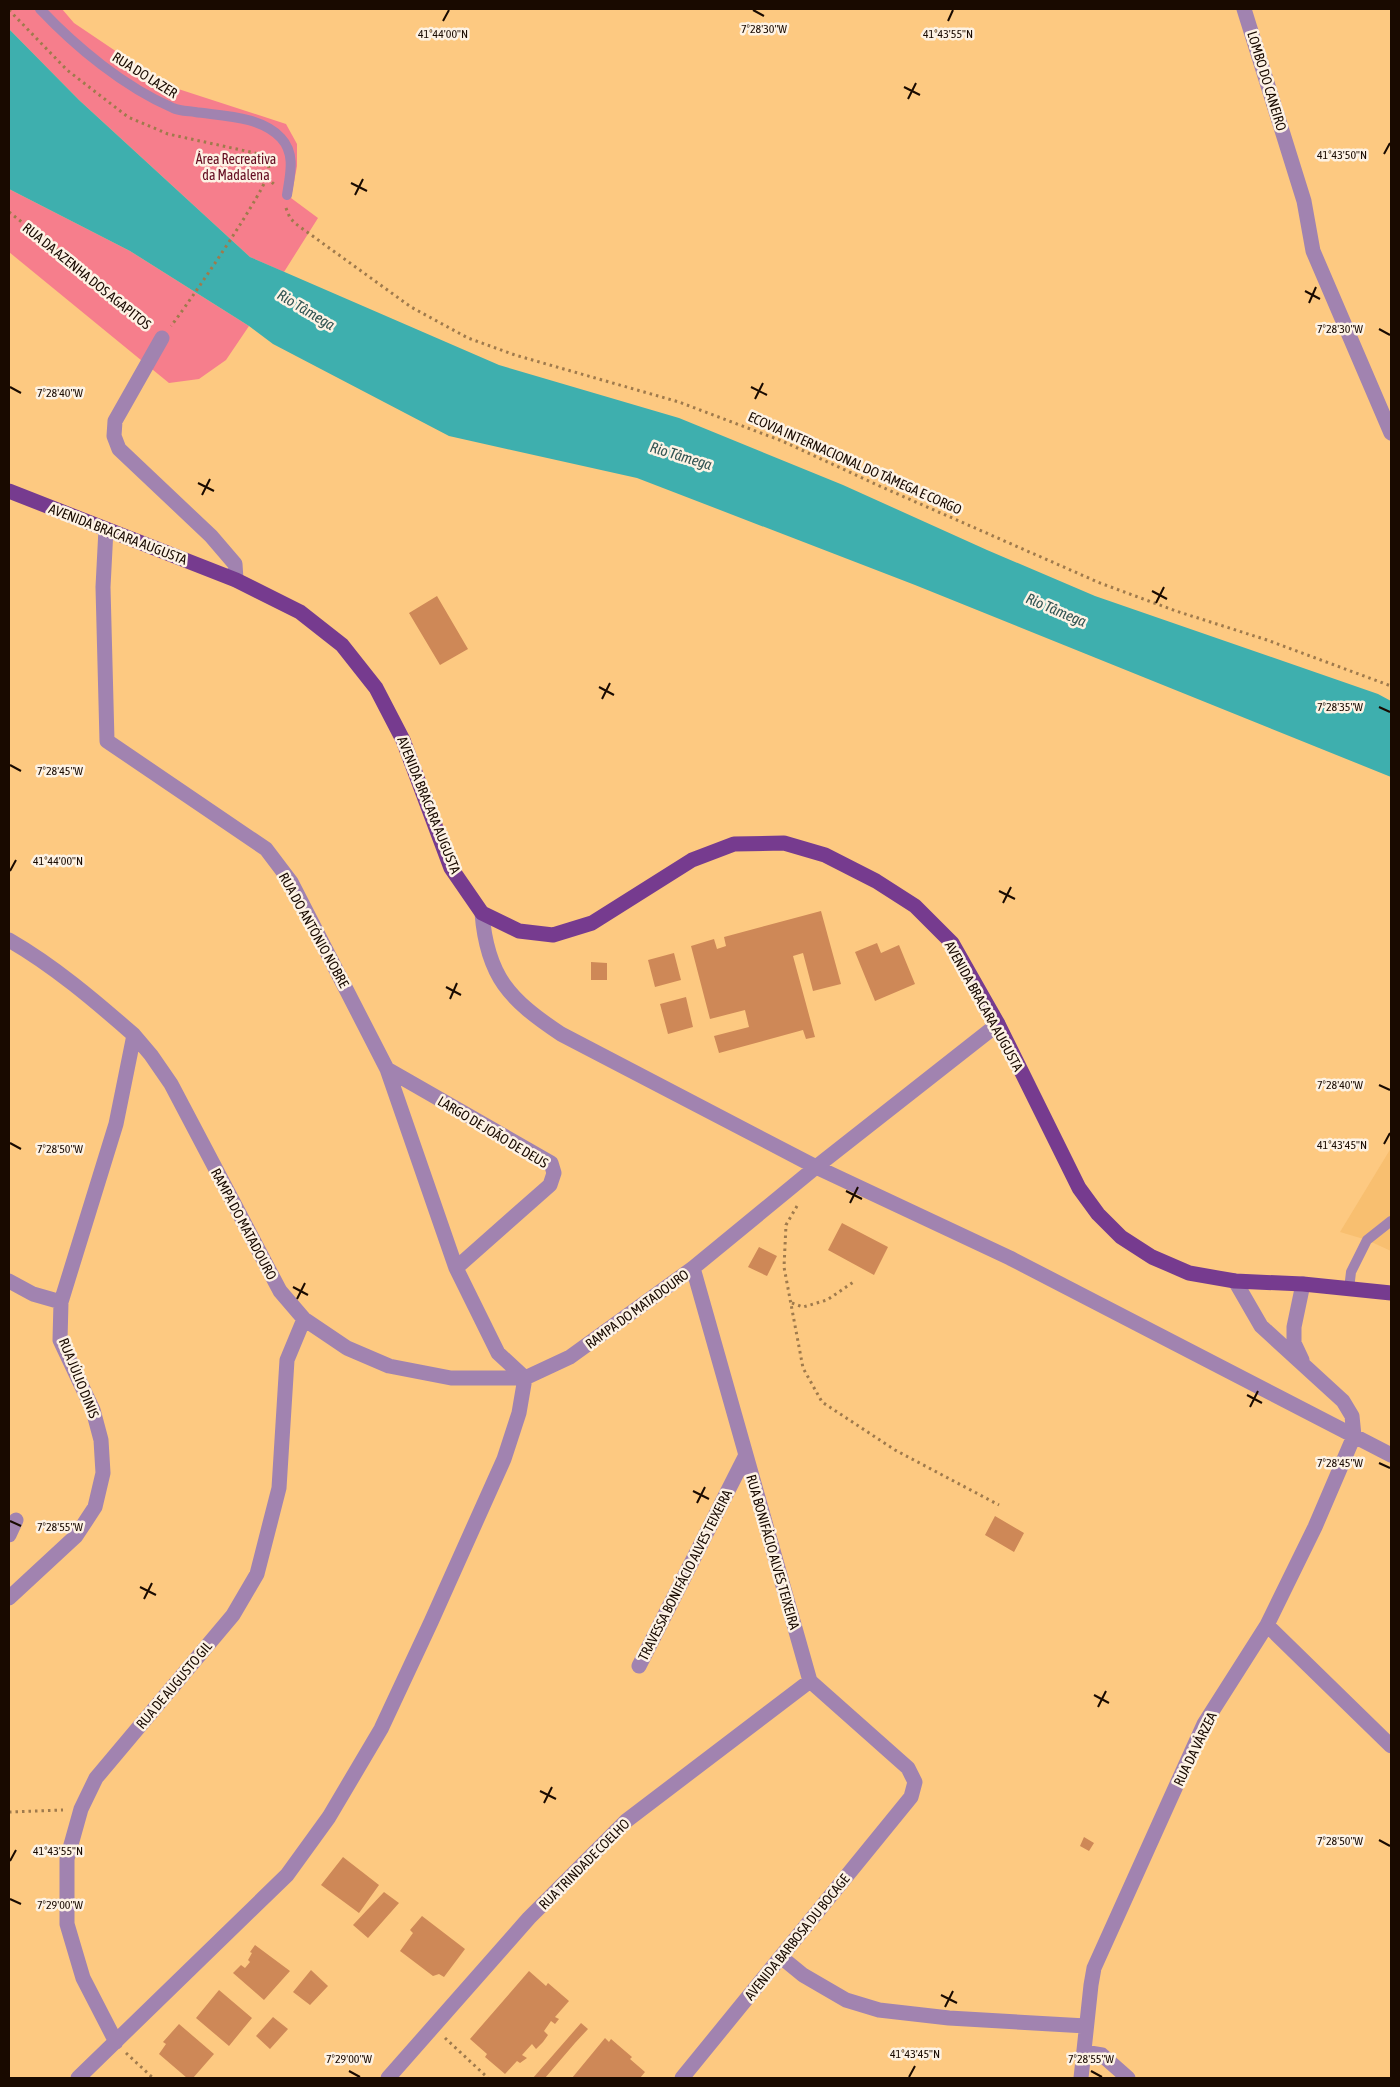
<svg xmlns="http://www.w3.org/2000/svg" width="1400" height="2087" viewBox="0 0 1400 2087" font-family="'Asap Condensed',sans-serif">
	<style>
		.built { fill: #f8bf70 }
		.green { fill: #f67e8c }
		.water { fill: #3eafae }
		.building { fill: #ce8857 }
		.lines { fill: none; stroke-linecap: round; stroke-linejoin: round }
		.path { stroke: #9f7a4c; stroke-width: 3; stroke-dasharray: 2.5 4; stroke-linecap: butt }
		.lane { stroke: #a183b0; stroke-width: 10 }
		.street { stroke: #a183b0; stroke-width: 15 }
		.primary { stroke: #763b8f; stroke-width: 15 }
		.ticks { fill: none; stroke: #190a00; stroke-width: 2 }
		.labels { text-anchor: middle; stroke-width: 5; stroke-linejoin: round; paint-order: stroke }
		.street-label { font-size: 14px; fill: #190a00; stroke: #fdf2e4 }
		.park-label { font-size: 14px; fill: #640d21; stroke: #fdf2e4 }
		.water-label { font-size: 15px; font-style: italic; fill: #325453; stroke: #fdf2e4 }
		.ticks-label { font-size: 12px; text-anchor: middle; fill: #190a00; stroke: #fdf2e4; stroke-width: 5; stroke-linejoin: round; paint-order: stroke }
	</style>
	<rect width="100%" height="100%" fill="#fdc981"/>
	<path class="built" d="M1391,1148v103l-24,-11 -27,-8z"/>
	<path class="green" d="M9,9h53l12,14 92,62 120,39 11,20v22l-6,32 27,20 -34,54 -34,-15 -171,-157 -70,-71z
		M9,189l121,62 119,75 -23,34 -27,19 -30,4 -160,-131z"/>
	<path class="water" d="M9,29l70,71 171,157 249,108 180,53 164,67 144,65 108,46 283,98 13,7v76l-476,-192 -278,-107 -188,-42 -176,-92 -24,-18 -119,-75 -121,-62z"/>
	<path class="building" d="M437,596l31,53 -28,16 -31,-52z
		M821,911l20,73 -28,7 -10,-38 -10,3 22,81 -9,2 -3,-9 -84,23 -5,-17 35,-9 -4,-17 -35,9 -19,-73 23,-7 3,10 9,-3 -2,-9z
		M877,943l4,10 18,-8 16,39 -40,17 -20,-49z
		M674,953l7,27 -26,7 -7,-27z
		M591,962l16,1v17h-16z
		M686,997l7,30 -25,7 -8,-30z
		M842,1223l46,24 -14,28 -46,-25z
		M759,1247l18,9 -10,20 -19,-9z
		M995,1516l29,17 -10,19 -29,-17z
		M1084,1837l10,6 -5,8 -9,-5z
		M343,1857l36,28 -20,28 -38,-28z
		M384,1892l15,11 -31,35 -15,-13z
		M422,1916l43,33 -21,28 -5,-3 -6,2 -33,-25 13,-18 -3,-3z
		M255,1945l35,26 -26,29 -31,-27 8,-8 4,3 5,-6 -2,-2 4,-7 -2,-1z
		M311,1970l17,16 -18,19 -17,-13z
		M529,1971l17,15 2,-3 21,18 -14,16 4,2 -4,5 -4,-3 -7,10 4,4 -5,7 -7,7 -4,-5 -10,11 5,3 -7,5 -3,-2 -12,13 -20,-17 2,-3 -17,-15z
		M219,1990l33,28 -23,28 -33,-28z
		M273,2017l15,12 -18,20 -14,-13z
		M581,2023l7,6 -13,14 -30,35h-12z
		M179,2024l35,30 -21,24h-6l-28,-24 7,-10 -3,-2z
		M605,2038l4,4 2,-3 21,18 -2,2 15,13 -5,6h-68z"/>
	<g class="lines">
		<path class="path" d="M9,10l58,60 61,47 40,17 87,19c7,4 14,8 14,17 1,15 -83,137 -98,156
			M267,178l8,7
			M286,208l4,10 6,6 115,83 57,31 47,17 164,47 103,39 102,47 216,95 76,28 91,29 124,46
			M9,212l47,37 94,78
			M797,1206l-11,19 -2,42 19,101 19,34 73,48 104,55
			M792,1303l11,4 24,-7 28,-19
			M9,1812l54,-2
			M445,2038l43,40
			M126,2053l27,25"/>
		<path class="lane" d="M40,9c36,38 84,78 133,99 6,3 15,3 22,4 27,4 66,4 86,26 15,16 9,37 6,57
			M1349,1289l2,-17 16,-32 24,-19"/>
		<path class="street" d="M1244,9l60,192 9,50 78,182
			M162,338l-47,83 -1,15 5,13 92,87 24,28 1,16
			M482,913c5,64 28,87 79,121l255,133 194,91 381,197
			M9,940c45,26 85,60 125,95l-18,89 -55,178 -1,38 33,70 8,30 2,33 -8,34 -19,29 -67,62
			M134,1035l17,20 20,29 109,207 24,28 43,29 42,18 62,12h74l45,-21 123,-89 123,-101 182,-143
			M387,1069l164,94 3,10 -4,12 -94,83
			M9,1281l24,13 28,8
			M1302,1360l-8,-17v-16l9,-43
			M9,1535l7,-15
			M1267,1625l124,121
			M639,1666l106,-209
			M781,1957l22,18 43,25 33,10 70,8 137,8
			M116,2042l-33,-64 -16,-54v-65l14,-50 15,-31 137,-163 24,-41 22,-86 8,-128 17,-41
			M1084,2052l18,3 26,23
			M78,2078l209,-203 42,-58 52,-88 50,-107 73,-163 15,-46 6,-35 -27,-25 -42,-85 -69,-199 -96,-187 -25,-33 -159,-108 -4,-154 3,-58
			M388,2078l141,-160 97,-97 184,-140
			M682,2078l229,-281 4,-15 -7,-14 -98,-87 -117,-413
			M1081,2078l10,-93 3,-17 110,-244 63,-99 48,-98 39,-91 -2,-20 -9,-15 -82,-75 -26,-45"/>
		<path class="primary" d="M9,491l227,89 64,32 42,33 34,43 27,52 48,128 31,45 37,18 34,4 39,-12 100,-63 42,-16 50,-1 41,12 51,26 39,25 37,37 46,81 81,164 19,26 23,23 31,20 37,16 46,8 68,3 88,9"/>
	</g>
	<path class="ticks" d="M753,10l11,6M443,21l6,-11M948,21l5,-11M904,87l16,8M908,99l8,-16M1384,154l6,-11M351,183l16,8M355,195l8,-16M1305,291l15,8M1309,303l7,-16M1379,329l11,6M10,387l11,6M751,387l16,8M755,399l8,-16M198,483l16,8M202,495l8,-16M1152,591l15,8M1156,603l8,-16M599,687l15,8M602,699l8,-16M1379,707l11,5M10,765l11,6M10,871l6,-11M999,891l16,8M1003,903l8,-16M446,987l15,8M450,999l7,-16M1379,1085l11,5M10,1143l11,6M1384,1144l6,-11M846,1191l16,8M850,1203l8,-16M293,1287l15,8M297,1299l8,-16M1247,1395l15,8M1250,1407l8,-16M1379,1463l11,5M693,1491l16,8M697,1503l8,-16M10,1521l11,5M140,1587l16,8M144,1599l8,-16M1094,1695l15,8M1098,1707l8,-16M540,1791l16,8M544,1803l8,-16M1379,1840l11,6M10,1861l6,-11M10,1899l11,5M941,1995l16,8M945,2007l8,-16M349,2071l11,6M1091,2071l11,6M909,2077l6,-11"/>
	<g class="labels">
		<g class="street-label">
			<text transform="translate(145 75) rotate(32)" y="5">RUA DO LAZER</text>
			<text transform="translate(1267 81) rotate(73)" y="5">LOMBO DO CANEIRO</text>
			<text transform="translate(87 276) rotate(39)" y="5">RUA DA AZENHA DOS AGAPITOS</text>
			<text transform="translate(855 463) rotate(24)" y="5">ECOVIA INTERNACIONAL DO TÂMEGA E CORGO</text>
			<text transform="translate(118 534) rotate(21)" y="5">AVENIDA BRACARA AUGUSTA</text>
			<text transform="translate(429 805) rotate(68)" y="5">AVENIDA BRACARA AUGUSTA</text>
			<text transform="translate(314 930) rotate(61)" y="5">RUA DO ANTÓNIO NOBRE</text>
			<text transform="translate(984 1006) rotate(61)" y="5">AVENIDA BRACARA AUGUSTA</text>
			<text transform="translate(493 1132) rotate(31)" y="5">LARGO DE JOÃO DE DEUS</text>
			<text transform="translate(244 1224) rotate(62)" y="5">RAMPA DO MATADOURO</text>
			<text transform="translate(637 1309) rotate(-36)" y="5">RAMPA DO MATADOURO</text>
			<text transform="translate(79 1378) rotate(68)" y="5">RUA JÚLIO DINIS</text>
			<text transform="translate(773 1552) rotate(74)" y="5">RUA BONIFÁCIO ALVES TEIXEIRA</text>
			<text transform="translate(685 1575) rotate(-63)" y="5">TRAVESSA BONIFÁCIO ALVES TEIXEIRA</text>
			<text transform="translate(174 1685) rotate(-50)" y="5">RUA DE AUGUSTO GIL</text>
			<text transform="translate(1195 1749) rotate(-64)" y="5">RUA DA VÁRZEA</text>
			<text transform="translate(584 1864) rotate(-45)" y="5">RUA TRINDADE COELHO</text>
			<text transform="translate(797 1937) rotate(-51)" y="5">AVENIDA BARBOSA DU BOCAGE</text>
		</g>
		<g class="park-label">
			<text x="236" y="164">Área Recreativa<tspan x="236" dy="16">da Madalena</tspan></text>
		</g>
		<g class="water-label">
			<text transform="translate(306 310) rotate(31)" y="5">Rio Tâmega</text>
			<text transform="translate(681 456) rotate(17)" y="5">Rio Tâmega</text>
			<text transform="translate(1056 610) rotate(23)" y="5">Rio Tâmega</text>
		</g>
	</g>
	<g class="ticks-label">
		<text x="764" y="33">7°28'30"W</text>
		<text x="443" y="38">41°44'00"N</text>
		<text x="948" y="38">41°43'55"N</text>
		<text x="1342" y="159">41°43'50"N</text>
		<text x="1340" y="333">7°28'30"W</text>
		<text x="60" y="397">7°28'40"W</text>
		<text x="1340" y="711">7°28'35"W</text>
		<text x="60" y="775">7°28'45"W</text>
		<text x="58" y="865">41°44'00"N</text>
		<text x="1340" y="1089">7°28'40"W</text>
		<text x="1342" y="1149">41°43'45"N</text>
		<text x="60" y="1153">7°28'50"W</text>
		<text x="1340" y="1467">7°28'45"W</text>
		<text x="60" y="1531">7°28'55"W</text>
		<text x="1340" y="1845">7°28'50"W</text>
		<text x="58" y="1855">41°43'55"N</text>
		<text x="60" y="1909">7°29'00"W</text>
		<text x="915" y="2058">41°43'45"N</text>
		<text x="349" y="2063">7°29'00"W</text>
		<text x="1091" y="2063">7°28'55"W</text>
	</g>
	<rect width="1400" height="2087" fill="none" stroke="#190a00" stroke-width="20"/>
</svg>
